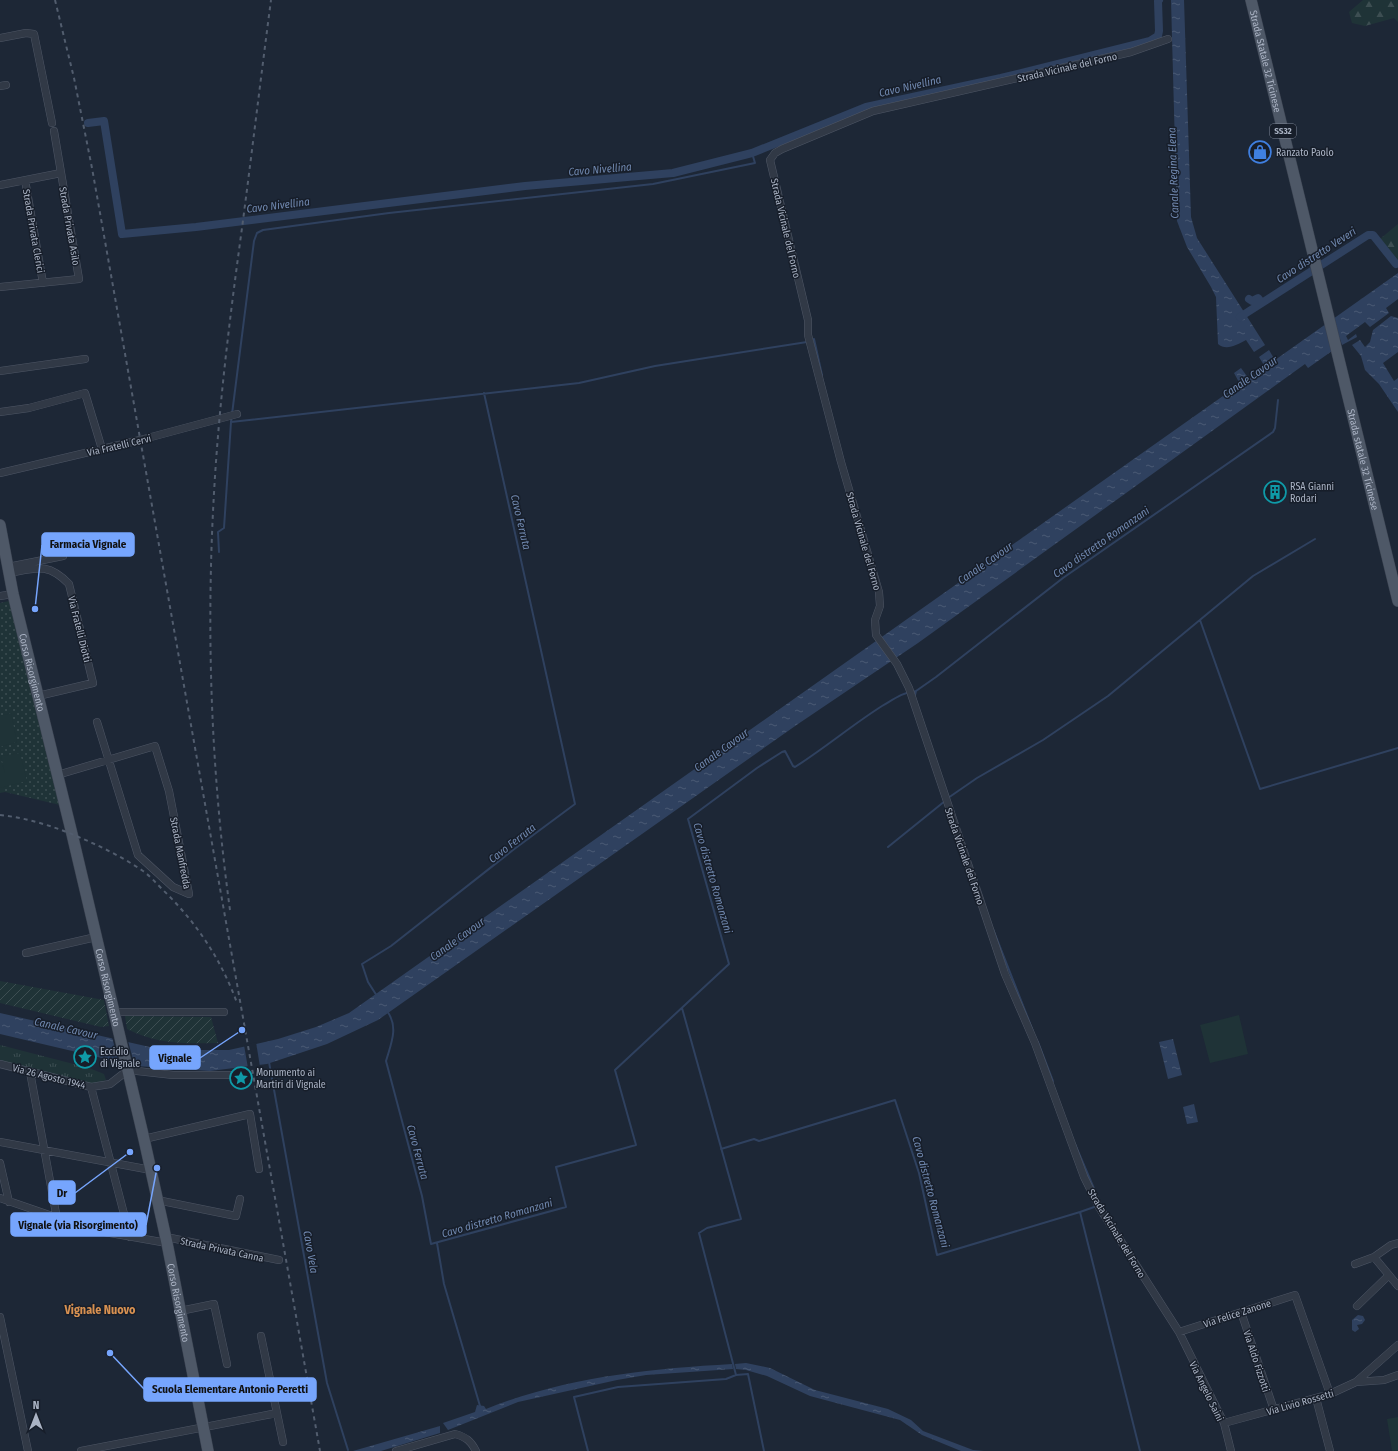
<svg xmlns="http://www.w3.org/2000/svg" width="1398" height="1451" viewBox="0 0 1398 1451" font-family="'Fira Sans Condensed',sans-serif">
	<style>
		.grass { fill: url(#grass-tufts) }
		.forest { fill: url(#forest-firs) }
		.park { fill: url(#park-dots) }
		.garden { fill: url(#garden-furrows) }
		.pitch { fill: #1f3337 }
		.water { fill: url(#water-ripples) }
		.pier { fill: #1d2736 }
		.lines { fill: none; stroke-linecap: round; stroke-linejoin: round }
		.stream { stroke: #2f415f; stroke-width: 2 }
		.canal { stroke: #2f415f; stroke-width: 8 }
		.minor-casing { stroke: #4e5665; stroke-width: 8 }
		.primary-casing { stroke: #3a4250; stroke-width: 12 }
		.minor { stroke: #313946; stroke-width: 7 }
		.primary { stroke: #4e5867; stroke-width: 11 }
		.rail { stroke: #525d6e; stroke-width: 2; stroke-dasharray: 4 4; stroke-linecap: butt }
		.labels { text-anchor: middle; stroke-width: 3; stroke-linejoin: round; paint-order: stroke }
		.shield { fill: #171e2a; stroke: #7e8696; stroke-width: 1 }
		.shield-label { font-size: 9px; font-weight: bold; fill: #aab3c4 }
		.street-label { font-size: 10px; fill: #aab3c4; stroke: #171e2a }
		.poi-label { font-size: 10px; fill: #aab3c4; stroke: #171e2a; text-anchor: start }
		.water-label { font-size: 11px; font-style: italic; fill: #7088af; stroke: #171e2a }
		.quarter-label { font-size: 12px; font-weight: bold; fill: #d89151; stroke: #171e2a }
		.leader { fill: none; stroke: #76a5fd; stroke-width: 1.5 }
		.callout-dot { fill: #76a5fd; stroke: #171e2a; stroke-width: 1.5 }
		.callout { fill: #76a5fd; stroke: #76a5fd; stroke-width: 1.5 }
		.callout-label { font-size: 11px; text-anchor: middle; font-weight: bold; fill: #111 }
	</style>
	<defs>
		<pattern id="grass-tufts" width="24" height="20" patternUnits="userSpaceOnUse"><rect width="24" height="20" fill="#1f3337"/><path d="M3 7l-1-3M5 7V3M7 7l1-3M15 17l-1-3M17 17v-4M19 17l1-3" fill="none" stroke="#3d4e52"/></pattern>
		<pattern id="forest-firs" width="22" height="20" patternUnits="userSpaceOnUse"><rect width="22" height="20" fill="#1f3337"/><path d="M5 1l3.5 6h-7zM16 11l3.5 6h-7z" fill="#3d4e52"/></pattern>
		<pattern id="park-dots" width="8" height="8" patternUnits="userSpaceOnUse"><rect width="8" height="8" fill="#1f3337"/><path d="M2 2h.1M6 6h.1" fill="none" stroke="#3d4e52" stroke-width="1.8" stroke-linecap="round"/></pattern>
		<pattern id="garden-furrows" width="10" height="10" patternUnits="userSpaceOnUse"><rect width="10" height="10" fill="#1f3337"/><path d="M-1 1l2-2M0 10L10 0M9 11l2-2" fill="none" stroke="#3d4e52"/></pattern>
		<pattern id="water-ripples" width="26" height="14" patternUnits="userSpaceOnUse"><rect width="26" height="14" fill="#2f415f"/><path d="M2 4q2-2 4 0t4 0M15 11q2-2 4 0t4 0" fill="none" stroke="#4a5a74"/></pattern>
	</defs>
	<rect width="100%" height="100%" fill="#1d2736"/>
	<path class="grass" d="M0,1045l89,23 15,6 2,6 -14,4 -92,-22z"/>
	<path class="forest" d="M1363,0h35v22l-4,-4 -29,8 -13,-3 -3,-11z
		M1398,224v38h-1l-17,-23z"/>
	<path class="park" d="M9,601l51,204 -55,-13 -5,1v-190z"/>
	<path class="garden" d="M0,981l104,19 5,26 -8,1 -101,-24z
		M125,1016l86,1 7,26c-33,1 -62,1 -91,-14z"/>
	<path class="pitch" d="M11,713l6,29 -17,5v-31z
		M20,753l7,28 -27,7v-31l5,16 -4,-17z
		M1239,1015l9,39 -38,9 -10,-38z
		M1398,1417v34h-6l-5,-32z"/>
	<path class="water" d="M1171,0h13l7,217 6,21 68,107 -11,7 -8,-12c-9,5 -20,11 -28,4l-2,-47 -5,-10 -24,-40 -10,-26z
		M1398,273v26l-12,9 3,5 -19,14 -5,-5 -19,14 2,4 8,-6 1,3 -15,8 -2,-6 -9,6 1,6 -24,17 -3,-4 -387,279 -120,81 -420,296 -51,24 -60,20 -57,7 -74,-5 -136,-32v-21l163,37h66l49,-11 38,-12 33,-14 891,-629 -6,-11 7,-5 8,11 16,-12 -6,-10 10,-7 6,10z
		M1391,316l7,2v34l-15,11 11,18 4,-3v34l-19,-28 -14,-14 -4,-14 -9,-11 8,-5 5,7 5,-5 3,-12z
		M1173,1039l9,36 -14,4 -9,-37z
		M1194,1104l4,18 -11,2 -4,-17z
		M1358,1315l5,1 2,4 -3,4 -5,1 2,4 -4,3 -3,-2v-10z
		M746,1363l24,5 45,22 73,19 23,11 12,11 50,19 11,1h-23l-39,-16 -22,-15 -90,-24 -43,-20 -21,-6 -10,-1 -1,-5z
		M732,1364l1,5 -87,6 -29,5 -99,22 -70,28 -5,-7 32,-11 2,-7 7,1 2,3c80,-32 161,-40 246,-45z
		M440,1426v7l-59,18h-28z"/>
	<path class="pier" d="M112,1037l16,4 7,26 -16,-3z
		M256,1042l4,25 -12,1 -4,-23z"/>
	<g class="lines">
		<path class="stream" d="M811,340l3,-1 8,36
			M231,422l348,-39 76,-17 152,-24
			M219,552l-1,-20 6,-4 7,-106 23,-181 3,-8 6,-3 126,-17 264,-29 102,-21 -3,-10
			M1200,620l60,169 138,-41
			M916,691l20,-14 127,-99 210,-146 2,-4 3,-28
			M948,798l29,-20 66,-38 65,-44 145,-120 62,-37
			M888,847l57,-46
			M993,929l40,102
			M377,996l-9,-14 -6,-18 29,-18 122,-96 62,-46 -91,-411
			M387,1011c12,16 4,33 -1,50l36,135 9,48 135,-37 -10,-40 80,-22 -21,-75 114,-106 -41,-145 69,-51 25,-16 3,-1 8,15 2,1c30,-19 57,-42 87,-61 12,-7 21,-14 34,-15l-1,4
			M1038,1042l15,39
			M269,1062l58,321 21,67
			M1075,1144l20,47
			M721,1149l33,-10 5,2 136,-41 24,73 18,82 143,-43 60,239
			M1080,1212l17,-6
			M437,1243l7,41 36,122
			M736,1375l12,-1 16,77
			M588,1451l-14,-54 44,-10 108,-8 10,-4 -37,-142 8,-5 34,-9 -59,-211"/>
		<path class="canal" d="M88,123l16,-2 18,113 74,-7 329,-41 148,-13 79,-20 114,-46 135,-29 149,-37 8,-5 1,-5 -1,-30 1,-1
			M1249,299l3,2 6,-3 4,5
			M1240,317l128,-82h5l23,29"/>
		<g class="minor-casing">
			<path id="minor" d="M0,38l26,-5 8,1 18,89
				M1168,39l-37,13 -258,59 -91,38 -7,4 -5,7 38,160v15l33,127 38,130 1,14 -5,14 1,15 21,29 12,24 96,286 30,69 49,134 15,30 80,125 45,91 7,28
				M0,86l6,-1
				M25,180l18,103
				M0,185l61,-12
				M0,287l79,-8 -25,-148
				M0,371l85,-12
				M0,412l29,-4 56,-15 17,56
				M0,473l140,-33 97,-26
				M8,567l55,-11
				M9,573c27,-5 39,-11 60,11l24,99 -55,13
				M0,596l13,-2
				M58,775l6,-2 91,-27 14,45 20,103 -16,-7 -35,-32 -41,-133
				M26,953l70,-16
				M114,1012h110
				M0,1064l91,23 19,-3 18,-14 45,5h63
				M30,1072l27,147
				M91,1087l39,150
				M144,1139l106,-25 9,55
				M0,1142l151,28
				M0,1163l9,39
				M0,1198l93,32 74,13
				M157,1200l79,16 4,-17
				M166,1237l113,23
				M1374,1257l24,29
				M1355,1264l19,-7 17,-12 7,-2
				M1357,1306l32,-31
				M180,1311l34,-7 13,60
				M1241,1312l33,98
				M0,1317l28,134
				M1179,1332l116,-37 35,99
				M261,1336l22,106
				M1356,1382l42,-37
				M1316,1398l14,53
				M1224,1423l106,-29 26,-12 28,-2 14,-5
				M81,1451l196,-38
				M396,1451l59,-17c11,3 16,7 21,17"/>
		</g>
		<g class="primary-casing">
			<g id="primary">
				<path id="s1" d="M1251,0l147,601"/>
				<path id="s2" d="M0,525l13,69 59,240 72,305 23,104 41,208"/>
			</g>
		</g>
		<use href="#minor" class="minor"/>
		<use href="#primary" class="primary"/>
		<path class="rail" d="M55,0l19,78 18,90 228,1283
			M0,815c28,3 56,12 81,23 21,9 43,20 62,33 7,5 13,12 20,19 33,32 58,69 74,113
			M230,910c-19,-138 -24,-279 -16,-417 5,-89 16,-177 28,-265 10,-76 19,-152 29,-228"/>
	</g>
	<defs>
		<g id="shop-ring" transform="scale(1.15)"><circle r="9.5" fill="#171e2a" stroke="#3f7fe0" stroke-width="1.5"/><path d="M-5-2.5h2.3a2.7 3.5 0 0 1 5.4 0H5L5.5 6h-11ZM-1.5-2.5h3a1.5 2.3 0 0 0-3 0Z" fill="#3f7fe0"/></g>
		<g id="building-ring" transform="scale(1.15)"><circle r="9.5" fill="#171e2a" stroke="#0f9aa8" stroke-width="1.5"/><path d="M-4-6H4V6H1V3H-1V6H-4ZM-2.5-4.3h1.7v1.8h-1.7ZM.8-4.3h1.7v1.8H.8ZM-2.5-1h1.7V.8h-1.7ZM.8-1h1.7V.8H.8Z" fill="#0f9aa8"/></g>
		<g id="sight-ring" transform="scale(1.15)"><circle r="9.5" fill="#171e2a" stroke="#0f9aa8" stroke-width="1.5"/><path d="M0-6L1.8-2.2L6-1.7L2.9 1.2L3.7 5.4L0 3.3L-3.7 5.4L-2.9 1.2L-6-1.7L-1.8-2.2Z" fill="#0f9aa8"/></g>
	</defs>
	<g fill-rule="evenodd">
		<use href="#shop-ring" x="1260" y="152"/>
		<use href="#building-ring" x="1275" y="492"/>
		<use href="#sight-ring" x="85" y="1057"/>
		<use href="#sight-ring" x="241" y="1078"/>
	</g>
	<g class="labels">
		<rect class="shield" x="1270" y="124" width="26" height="14" rx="3"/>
		<g class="shield-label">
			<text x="1283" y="134">SS32</text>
		</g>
		<g class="street-label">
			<text dy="4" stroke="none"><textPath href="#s1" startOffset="63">Strada Statale 32 Ticinese</textPath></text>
			<text transform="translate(1067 67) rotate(-13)" y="4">Strada Vicinale del Forno</text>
			<text transform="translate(70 226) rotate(80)" y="4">Strada Privata Asilo</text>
			<text transform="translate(786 228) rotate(77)" y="4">Strada Vicinale del Forno</text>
			<text transform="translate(34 231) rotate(80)" y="4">Strada Privata Clerici</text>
			<text transform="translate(119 445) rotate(-13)" y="4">Via Fratelli Cervi</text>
			<text dy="4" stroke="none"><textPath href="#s1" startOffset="473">Strada statale 32 Ticinese</textPath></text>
			<text transform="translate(864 541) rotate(74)" y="4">Strada Vicinale del Forno</text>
			<text transform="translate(80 629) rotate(76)" y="4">Via Fratelli Diotti</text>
			<text dy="4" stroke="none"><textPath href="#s2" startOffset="151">Corso Risorgimento</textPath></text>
			<text transform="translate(181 853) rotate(79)" y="4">Strada Manfredda</text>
			<text transform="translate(965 856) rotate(71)" y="4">Strada Vicinale del Forno</text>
			<text dy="4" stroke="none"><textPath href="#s2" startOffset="475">Corso Risorgimento</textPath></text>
			<text transform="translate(49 1076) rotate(14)" y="4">Via 26 Agosto 1944</text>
			<text transform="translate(1117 1233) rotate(59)" y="4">Strada Vicinale del Forno</text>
			<text transform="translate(222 1249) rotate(12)" y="4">Strada Privata Canna</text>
			<text dy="4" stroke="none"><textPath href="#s2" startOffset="798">Corso Risorgimento</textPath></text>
			<text transform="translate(1237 1313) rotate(-18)" y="4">Via Felice Zanone</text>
			<text transform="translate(1257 1361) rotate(72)" y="4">Via Aldo Fizzotti</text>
			<text transform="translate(1207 1391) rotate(64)" y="4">Via Angelo Saini</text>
			<text transform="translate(1300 1402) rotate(-16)" y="4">Via Livio Rossetti</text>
		</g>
		<g class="poi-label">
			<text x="1276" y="156">Ranzato Paolo</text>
			<text x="1290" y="490">RSA Gianni<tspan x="1290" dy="12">Rodari</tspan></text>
			<text x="100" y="1055">Eccidio<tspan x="100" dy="12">di Vignale</tspan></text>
			<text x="256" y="1076">Monumento ai<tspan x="256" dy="12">Martiri di Vignale</tspan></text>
		</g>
		<g class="water-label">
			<text transform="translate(910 86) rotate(-13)" y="4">Cavo Nivellina</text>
			<text transform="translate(600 169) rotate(-5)" y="4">Cavo Nivellina</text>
			<text transform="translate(1173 173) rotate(-92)" y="4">Canale Regina Elena</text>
			<text transform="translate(278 205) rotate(-7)" y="4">Cavo Nivellina</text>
			<text transform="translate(1316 255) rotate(-33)" y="4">Cavo distretto Veveri</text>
			<text transform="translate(1250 377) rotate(-35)" y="4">Canale Cavour</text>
			<text transform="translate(521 522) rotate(77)" y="4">Cavo Ferruta</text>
			<text transform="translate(1101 542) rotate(-35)" y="4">Cavo distretto Romanzani</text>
			<text transform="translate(985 563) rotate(-35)" y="4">Canale Cavour</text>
			<text transform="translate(721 750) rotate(-36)" y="4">Canale Cavour</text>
			<text transform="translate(512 843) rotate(-38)" y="4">Cavo Ferruta</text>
			<text transform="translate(713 878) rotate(74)" y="4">Cavo distretto Romanzani</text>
			<text transform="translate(457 939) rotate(-36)" y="4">Canale Cavour</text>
			<text transform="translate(66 1028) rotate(13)" y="4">Canale Cavour</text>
			<text transform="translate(418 1152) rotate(75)" y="4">Cavo Ferruta</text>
			<text transform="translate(931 1192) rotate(75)" y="4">Cavo distretto Romanzani</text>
			<text transform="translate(497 1218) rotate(-16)" y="4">Cavo distretto Romanzani</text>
			<text transform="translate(311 1252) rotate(80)" y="4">Cavo Vela</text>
		</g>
		<g class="quarter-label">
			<text x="100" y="1314">Vignale Nuovo</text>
		</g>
	</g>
	<path class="leader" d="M35 609L42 545M242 1030L200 1058M130 1152L75 1193M157 1168L146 1225M110 1353L144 1389"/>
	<g class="callout-dot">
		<circle cx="35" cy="609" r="4"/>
		<circle cx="242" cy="1030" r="4"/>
		<circle cx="130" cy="1152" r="4"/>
		<circle cx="157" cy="1168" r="4"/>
		<circle cx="110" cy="1353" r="4"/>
	</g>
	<g class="callout">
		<rect x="42" y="533" width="92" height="23" rx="4"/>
		<rect x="150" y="1046" width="50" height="23" rx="4"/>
		<rect x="49" y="1181" width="26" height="23" rx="4"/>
		<rect x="11" y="1213" width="135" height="23" rx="4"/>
		<rect x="144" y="1378" width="172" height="23" rx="4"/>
	</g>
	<g class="callout-label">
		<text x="88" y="548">Farmacia Vignale</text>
		<text x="175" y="1062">Vignale</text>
		<text x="62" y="1197">Dr</text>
		<text x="78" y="1229">Vignale (via Risorgimento)</text>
		<text x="230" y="1393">Scuola Elementare Antonio Peretti</text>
	</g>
	<g transform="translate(36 1415)" stroke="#171e2a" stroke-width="3" paint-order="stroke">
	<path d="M0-3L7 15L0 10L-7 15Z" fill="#aab3c4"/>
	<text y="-6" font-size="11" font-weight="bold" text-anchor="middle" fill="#aab3c4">N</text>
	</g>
</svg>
